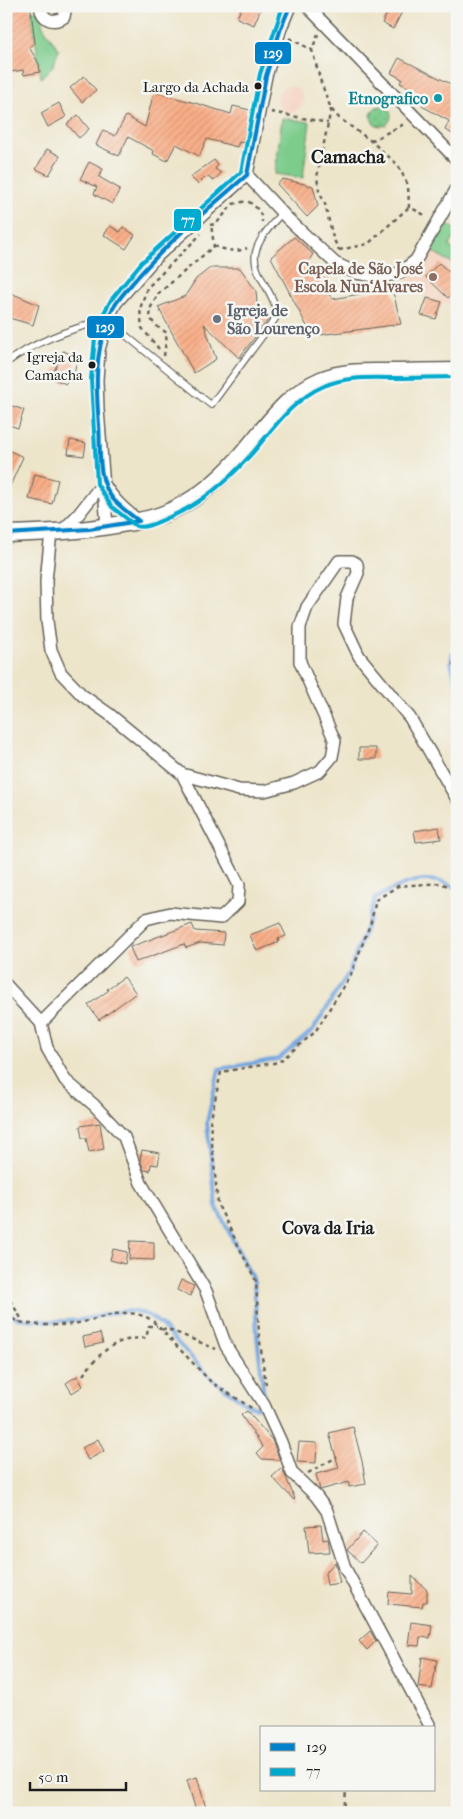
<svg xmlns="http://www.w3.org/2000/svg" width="463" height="1819" viewBox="0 0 463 1819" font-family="'IM FELL French Canon',serif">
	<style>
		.built { fill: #f4d3c0 }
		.grass { fill: #7dcc8c; stroke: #4c7454 }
		.park { fill: url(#park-dots); stroke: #4c7454 }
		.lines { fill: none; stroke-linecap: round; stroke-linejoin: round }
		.stream { stroke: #75a5df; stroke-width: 4 }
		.building { fill: url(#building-hatch) }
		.service-casing { stroke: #656259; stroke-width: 8 }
		.minor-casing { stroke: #656259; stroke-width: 14 }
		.secondary-casing { stroke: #656259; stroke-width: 19 }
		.path { stroke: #656259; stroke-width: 2.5; stroke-dasharray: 4 4; stroke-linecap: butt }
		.service { stroke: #fff; stroke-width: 5.5 }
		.minor { stroke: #fff; stroke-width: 11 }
		.secondary { stroke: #fff; stroke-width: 16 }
		.bus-1-casing { stroke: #f6f6f2; stroke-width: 8 }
		.bus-2-casing { stroke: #f6f6f2; stroke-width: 8 }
		.bus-1 { stroke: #0082ca; stroke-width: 4 }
		.bus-2 { stroke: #00a9ce; stroke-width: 4 }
		.bus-dot { fill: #1c1c1c; stroke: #f6f6f2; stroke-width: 2 }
		.culture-dot { fill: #0f9aa8; stroke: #f6f6f2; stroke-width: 2 }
		.education-dot { fill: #8d6e63; stroke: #f6f6f2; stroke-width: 2 }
		.worship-dot { fill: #6b7280; stroke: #f6f6f2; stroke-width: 2 }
		.labels { text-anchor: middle; stroke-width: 5; stroke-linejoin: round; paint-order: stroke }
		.bus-label { font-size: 15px; fill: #1c1c1c; stroke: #f6f6f2; text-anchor: end }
		.culture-label { font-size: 16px; font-weight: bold; fill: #0d838f; stroke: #f6f6f2; text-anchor: end }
		.education-label { font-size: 16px; font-weight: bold; fill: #785e54; stroke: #f6f6f2; text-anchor: end }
		.worship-label { font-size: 16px; font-weight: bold; fill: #5b616d; stroke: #f6f6f2; text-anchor: start }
		.neighbourhood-label { font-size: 18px; font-weight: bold; fill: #1c1c1c; stroke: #f6f6f2 }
		.quarter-label { font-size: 19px; font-weight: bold; fill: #1c1c1c; stroke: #f6f6f2 }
		.line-badge { stroke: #f6f6f2; stroke-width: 2 }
		.badge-label { font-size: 14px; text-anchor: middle; font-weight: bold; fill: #fff }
	</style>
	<defs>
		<pattern id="park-dots" width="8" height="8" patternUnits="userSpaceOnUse" patternTransform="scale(1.25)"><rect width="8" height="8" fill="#7dcc8c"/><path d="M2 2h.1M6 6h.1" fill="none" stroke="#6baf78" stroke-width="1.8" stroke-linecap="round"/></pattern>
		<pattern id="building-hatch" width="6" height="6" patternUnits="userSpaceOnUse" patternTransform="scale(1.25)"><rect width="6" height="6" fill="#f9ae87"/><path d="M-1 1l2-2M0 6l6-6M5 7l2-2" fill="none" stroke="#d59574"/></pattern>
	</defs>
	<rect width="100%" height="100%" fill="#f6f6f2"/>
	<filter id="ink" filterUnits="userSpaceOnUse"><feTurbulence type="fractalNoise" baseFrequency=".02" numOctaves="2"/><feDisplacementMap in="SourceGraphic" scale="10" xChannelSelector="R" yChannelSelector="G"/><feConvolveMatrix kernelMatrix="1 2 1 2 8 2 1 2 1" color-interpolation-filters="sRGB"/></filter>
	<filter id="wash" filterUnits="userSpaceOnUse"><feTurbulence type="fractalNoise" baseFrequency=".0096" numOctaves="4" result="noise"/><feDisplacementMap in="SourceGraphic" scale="20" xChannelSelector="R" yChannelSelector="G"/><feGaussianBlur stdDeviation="1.12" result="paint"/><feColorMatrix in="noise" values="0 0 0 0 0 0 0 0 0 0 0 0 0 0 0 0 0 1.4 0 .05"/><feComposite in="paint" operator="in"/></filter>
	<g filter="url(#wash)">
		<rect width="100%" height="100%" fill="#ede5ca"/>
		<path class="built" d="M277 99a13 13 0 1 1 26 0a13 13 0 1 1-26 0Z
			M428,249l29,16v41l-55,-17z"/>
		<path class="grass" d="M31,10l9,3 3,13 16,24 -6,16 -12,12z
			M282,118l28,4 -7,56 -28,-4z
			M445,223l12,7v5l-8,11 8,6v14l-29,-17z"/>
		<path class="park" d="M371 116a10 10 0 1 1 20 0a10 10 0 1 1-20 0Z"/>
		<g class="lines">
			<path class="stream" d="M457,652l-5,3 -1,7 6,23
				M6,1312l13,7
				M23,1319c18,2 37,3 55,1 31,-3 55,-21 82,4l53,56 35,25 7,2 4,-1
				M264,1397l-7,-61 -3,-54 -38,-76 -9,-84 12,-53 59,-10 35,-29 36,-58 20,-52 6,-21c28,-17 51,-27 82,-11"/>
		</g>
		<g id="blocks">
			<path class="building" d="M6,6h22l3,4 4,33 -6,4 10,17 1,8 -16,3 -1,-5 -12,2 -5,-30z
				M242,6h20l-8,19 -17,-7z
				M391,6h14l-12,23 -11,-6z
				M399,58l58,29v49l-12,-6 4,-9 -27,-15 3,-6 -11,-5 2,-4 -16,-8 2,-4 -11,-6z
				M84,76l12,14 -14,12 -12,-14z
				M154,92l41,11 36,11 2,-8 17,4 -7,33 -4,-1 -2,5 -30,-8 -8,17 -23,-12 -9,17 -14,-7 1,-3 -26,-14 -9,19 -23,-11 7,-15 12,6 11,-20 19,11z
				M59,103l7,14 -18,10 -7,-14z
				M78,115l11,14 -10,9 -12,-14z
				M47,149l13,7 -11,19 -13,-6z
				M214,160l4,5 -3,4 6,4 -7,8 -8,-5 -8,8 -8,-7z
				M89,162l14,7 -4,8 21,12 -8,15 -18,-10 3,-7 -17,-8z
				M283,179l30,7 5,20 -11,11 -30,-33z
				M110,226l10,6 3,-5 12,8 -9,14 -22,-14z
				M294,237l19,17 -6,10 21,12 -4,13 9,10 59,-11 9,36 -89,12 -41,-79z
				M439,263l18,16v21l-6,-5 -3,3 -22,-21z
				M210,268h30l16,23 1,13 13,13 -31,41 -35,-34 12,35 -22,14 -36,-66 27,-11 11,-17z
				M6,291l33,14 -6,20 -27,-8z
				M427,298l15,4 -6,17 -15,-4z
				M63,351l10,4 -2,4 5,3 -2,15 -4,-2 -4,9 -15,-6z
				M6,404l18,6 -6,18 -12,-4z
				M70,440l16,3 -2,13 -16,-2z
				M6,449l17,8 -17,38z
				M35,474l23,6 -6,24 -23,-5z
				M359,748h17v11h-17z
				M439,827l2,12 -25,3 -2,-11z
				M280,923l6,13 -8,3 1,3 -22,9 -7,-16z
				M192,924l3,7 29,2 -1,12 -23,-2 -14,5 -2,-4 -48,18 -6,-15z
				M124,977l12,16 -37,27 -11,-15 21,-15 -2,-1z
				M100,1123l4,26 -15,3 -3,-14h-4l-2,-12z
				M142,1150l18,3 -2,12 -7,-1 -1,7 -6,-1 -4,-10z
				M130,1241l24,1v18l-25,-1z
				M113,1249l14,3 -2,12 -15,-4z
				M181,1280l13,6 -4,10 -13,-6z
				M100,1333l3,10 -18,4 -2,-10z
				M77,1376l6,10 -11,7 -6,-10z
				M247,1411l25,29 8,20 -18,-1 -5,-6 6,-6 -22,-32z
				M353,1427l9,34 4,23 -17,3v-5l-29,8 -4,-16 23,-6 -10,-35z
				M98,1439l6,12 -16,9 -6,-12z
				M299,1442l18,1 -1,20 -19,-1z
				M282,1468l13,31 -1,1 -22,-23z
				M321,1525l2,15 5,-1 2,13 -21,1 -3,-27z
				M363,1532l14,13 -16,18 -14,-13z
				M335,1562l5,21 -13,2 -2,-12z
				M412,1576l15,14v12h-4l-1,5 -34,-3 1,-12 23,2z
				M411,1622l21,3 -2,13 -10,-1 -1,9 -11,-1z
				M370,1631l6,10 -9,9 -8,-9z
				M422,1657l15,3 -5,29 -14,-2z
				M197,1777l9,31 -10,3 -9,-31z"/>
		</g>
	</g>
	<g filter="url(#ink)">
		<use href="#blocks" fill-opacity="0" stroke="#656259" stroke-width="1"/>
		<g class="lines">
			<g class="service-casing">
				<path id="service" d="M6,363c30,-22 66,-35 101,-43l104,85 64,-86c7,-21 -26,-45 -19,-68 4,-15 17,-27 26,-39"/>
			</g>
			<g class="minor-casing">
				<path id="minor" d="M40,6c2,14 13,18 24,11l2,-11
					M307,6l150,154
					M247,175l40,43 48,45 21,10 25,4 19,-4 16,-13 41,-72
					M247,175l19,-99 15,-48 9,-22
					M104,484c9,16 21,26 35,37
					M107,527l-9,-118 -1,-29 2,-30 8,-30 9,-17 39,-45 92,-83
					M62,531l16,-16 25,-32
					M182,774l57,16 25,1 30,-8 26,-12 12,-14 3,-16 -35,-79v-35l7,-20 32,-46h13l5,3 1,9 -11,25 -3,26 15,32 51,62 47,81
					M6,985l35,38 6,25 18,32 29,25 30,32 17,46 65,108 20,55 38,59 17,37 11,31 24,23 11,15 18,57 84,156
					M41,1023l105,-104 24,-6 51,5 17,-16 1,-17 -57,-111 -73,-60 -27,-19 -21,-22 -10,-23 -4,-29 -1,-40 5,-49"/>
			</g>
			<g class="secondary-casing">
				<path id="secondary" d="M6,534c41,-1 81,-3 121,-11 13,-2 25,-4 37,-9 29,-12 55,-33 75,-56 26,-29 46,-63 82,-78 21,-9 42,-8 64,-8 24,0 48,-1 72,-1"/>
			</g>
			<path class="path" d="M318,34l-6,16 9,32 10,27 8,9 32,23 27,24 10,20 1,22 18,9
				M289,38l23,12
				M331,109l-14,68 2,14 6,13 8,34 6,12
				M271,112l57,11
				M371,141l35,-18
				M210,225l6,-1 17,-20 14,-3c9,5 15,11 15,21
				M214,246c11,4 22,7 33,2
				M339,250l29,-6 40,-36
				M159,349l-17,-21 -2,-19 7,-21 54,-54
				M164,356l3,-23 -11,-7 -6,-8 1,-11 7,-13 56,-48 -3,-22
				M457,655l-4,9 4,12
				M6,1294l15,24 -2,4
				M6,1315c4,2 9,6 14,7 15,4 43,4 58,1 28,-5 46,-18 74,-3l59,62 42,27
				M162,1330l4,-2 2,1 48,20
				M83,1375c19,-24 30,-37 63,-37l3,-12h8
				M266,1385l-7,-50 -3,-54 -38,-76 -8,-82 11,-51 58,-10 36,-30 36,-58 20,-52 5,-22 22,-14 43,-3 16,7
				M308,1473l29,-16
				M344,1813l2,-23"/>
			<use href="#service" class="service"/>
			<use href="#minor" class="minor"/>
			<use href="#secondary" class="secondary"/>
			<g class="bus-1-casing">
				<path id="bus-1" d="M247,175l19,-99 15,-48 9,-22
					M139,521c-9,-7 -19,-14 -26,-22 -17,-21 -12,-50 -14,-74 -3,-35 -5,-71 9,-105 5,-16 17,-28 28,-41 33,-38 73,-71 111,-104
					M6,534l83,-5 50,-8"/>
			</g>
			<g class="bus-2-casing">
				<path id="bus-2" d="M283,6l-23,68 -19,98 -100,91 -30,37 -10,18 -6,20 -4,42 6,104 15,23 24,19c8,3 20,-3 29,-7 36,-14 65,-40 90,-69 20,-24 39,-51 69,-64 22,-10 48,-8 72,-8 20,0 40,-1 61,-1"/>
			</g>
			<use href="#bus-1" class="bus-1"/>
			<use href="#bus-2" class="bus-2"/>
		</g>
	</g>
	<g class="bus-dot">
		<circle cx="258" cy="86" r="4.5"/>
		<circle cx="92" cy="365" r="4.5"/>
	</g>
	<circle class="culture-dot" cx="438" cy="98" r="5"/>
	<circle class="education-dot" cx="433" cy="277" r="5"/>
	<circle class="worship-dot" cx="217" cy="319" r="5"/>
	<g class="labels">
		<g class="bus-label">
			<text x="249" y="92">Largo da Achada</text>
			<text x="83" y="362">Igreja da<tspan x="83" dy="18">Camacha</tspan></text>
		</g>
		<g class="culture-label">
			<text x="428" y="104">Etnografico</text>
		</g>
		<g class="education-label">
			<text x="423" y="274">Capela de São José<tspan x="423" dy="18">Escola Nun‘Alvares</tspan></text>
		</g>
		<g class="worship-label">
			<text x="227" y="316">Igreja de<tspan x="227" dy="18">São Lourenço</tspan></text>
		</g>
		<g class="neighbourhood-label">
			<text x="328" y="1234">Cova da Iria</text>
		</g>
		<g class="quarter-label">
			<text x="348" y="163">Camacha</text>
		</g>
	</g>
	<g class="line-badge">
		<rect x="254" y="41" width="38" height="24" rx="5" fill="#0082ca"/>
		<rect x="173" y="208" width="29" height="24" rx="5" fill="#00a9ce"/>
		<rect x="86" y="315" width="39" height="24" rx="5" fill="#0082ca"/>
	</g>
	<g class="badge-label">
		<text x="273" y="58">129</text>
		<text x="188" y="225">77</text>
		<text x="105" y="332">129</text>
	</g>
	<rect width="463" height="1819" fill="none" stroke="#f6f6f2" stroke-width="25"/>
	<rect x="260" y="1726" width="175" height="65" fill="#f6f6f2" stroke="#9f9f9c"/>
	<rect x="270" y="1743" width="25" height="8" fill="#0082ca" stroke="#9f9f9c"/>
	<text x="306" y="1752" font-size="15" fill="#1c1c1c">129</text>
	<rect x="270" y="1768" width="25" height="8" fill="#00a9ce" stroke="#9f9f9c"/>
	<text x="306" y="1776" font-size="15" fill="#1c1c1c">77</text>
	<path d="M30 1782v8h96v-8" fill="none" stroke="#1c1c1c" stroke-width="2.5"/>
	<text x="38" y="1782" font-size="15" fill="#1c1c1c" stroke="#f6f6f2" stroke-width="4" paint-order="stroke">50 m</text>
</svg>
